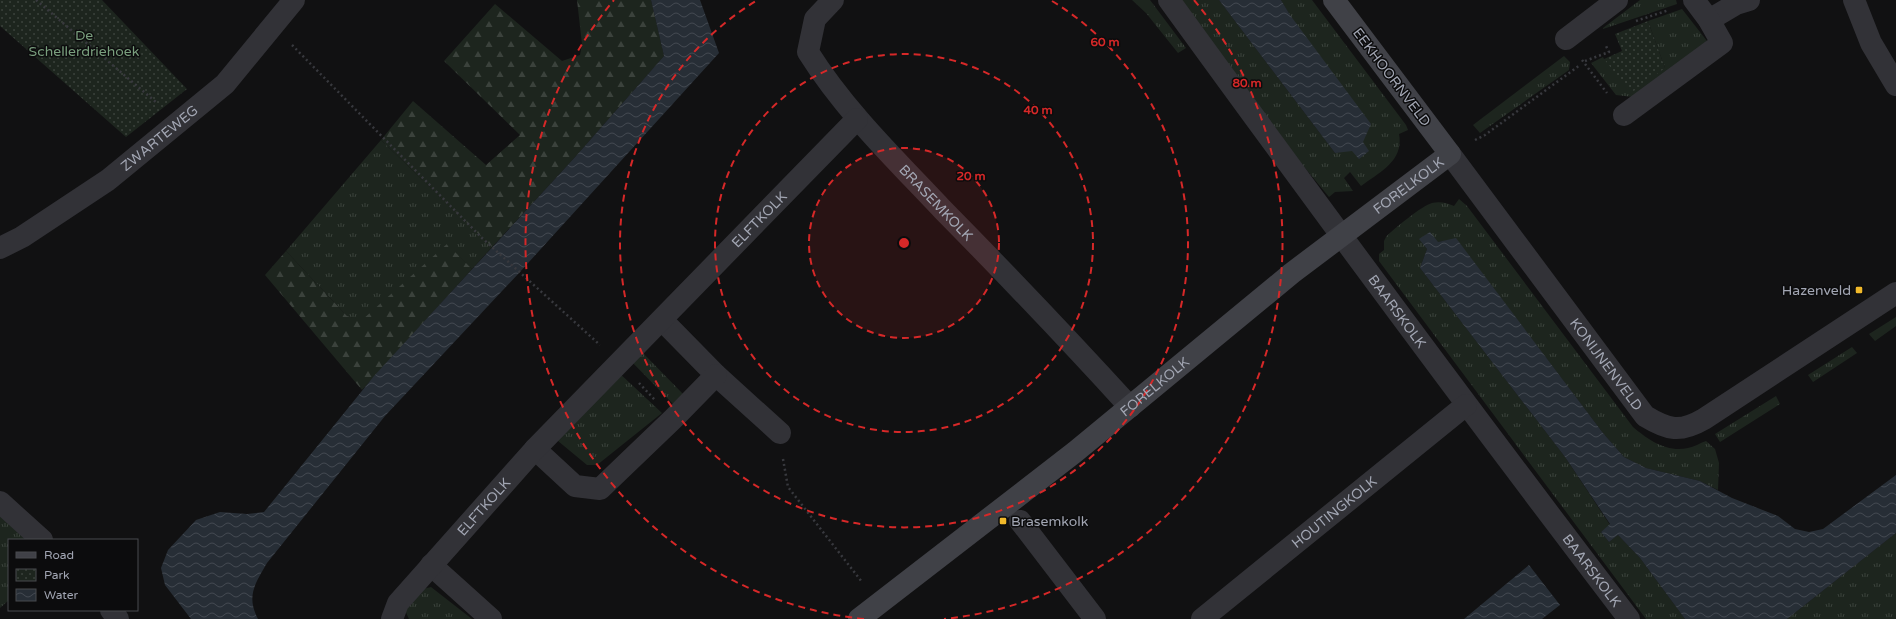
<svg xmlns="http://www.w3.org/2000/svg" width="1896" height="619" viewBox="0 0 1896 619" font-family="'Varela Round',sans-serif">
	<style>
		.grass { fill: url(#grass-tufts) }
		.forest { fill: url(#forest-firs) }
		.park { fill: url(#park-dots) }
		.water { fill: url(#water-waves) }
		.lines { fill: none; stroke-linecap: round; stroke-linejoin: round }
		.path { stroke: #38393e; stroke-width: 2.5; stroke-dasharray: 2 3; stroke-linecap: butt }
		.street { stroke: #323237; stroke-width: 22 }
		.secondary { stroke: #404147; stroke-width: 22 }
		.ring { fill: none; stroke: #d62828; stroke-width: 2; stroke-dasharray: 7 5 }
		.poi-dot { fill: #f1b92a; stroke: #0c0c0d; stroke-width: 1.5 }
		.labels { text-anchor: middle; stroke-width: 3; stroke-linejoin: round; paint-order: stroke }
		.park-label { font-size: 14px; fill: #799e7d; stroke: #0c0c0d }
		.street-label { font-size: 14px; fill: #a2a6b3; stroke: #0c0c0d }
		.poi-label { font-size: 14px; fill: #a2a6b3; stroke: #0c0c0d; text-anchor: end }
		.centre { fill: #d62828; stroke: #0c0c0d; stroke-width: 2 }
		.ring-label { font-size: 12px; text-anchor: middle; font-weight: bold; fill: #d62828; stroke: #0c0c0d; stroke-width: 3; stroke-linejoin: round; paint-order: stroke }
	</style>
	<defs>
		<pattern id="grass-tufts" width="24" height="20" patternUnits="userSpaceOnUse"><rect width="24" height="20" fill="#1d251e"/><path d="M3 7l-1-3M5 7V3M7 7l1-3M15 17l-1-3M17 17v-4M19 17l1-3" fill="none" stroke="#3b423c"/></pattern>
		<pattern id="forest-firs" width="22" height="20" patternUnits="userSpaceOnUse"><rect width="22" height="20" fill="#1d251e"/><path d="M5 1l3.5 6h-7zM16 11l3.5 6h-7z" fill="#3b423c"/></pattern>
		<pattern id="park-dots" width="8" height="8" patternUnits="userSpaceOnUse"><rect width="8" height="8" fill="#1d251e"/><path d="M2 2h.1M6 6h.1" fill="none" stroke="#3b423c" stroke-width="1.8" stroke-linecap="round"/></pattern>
		<pattern id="water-waves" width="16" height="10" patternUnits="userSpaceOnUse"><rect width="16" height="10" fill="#272e36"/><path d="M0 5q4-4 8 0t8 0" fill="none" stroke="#434951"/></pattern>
	</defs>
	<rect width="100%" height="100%" fill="#111112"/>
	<path class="grass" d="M1132,0h18l36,48 -8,5 -32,-40z
		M1178,0h41l116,153 28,-11 -82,-142h31l94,125 2,5 -9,4c5,27 -19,38 -38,52l-11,-14 -6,6 9,13 -18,1 -6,5 -33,-40z
		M1640,0h36l1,4 -74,25v-1z
		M1682,9l25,32 -74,56 -17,-2 -25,-32 12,-6 1,2 61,9 -17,-47z
		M1564,56l6,6 -1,8 -89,63 -7,-8z
		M381,140l111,107 -20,22 -25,-24 -85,76 -15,-5 -61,-65z
		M1459,199l8,7 166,221c14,12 34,26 55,21 6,-1 12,-5 18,-7l9,8 4,14 -1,27 -18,-9 -54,-13 -22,-11 -21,-24 -147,-194 -18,3 -18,-3 7,10 -7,19 145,189 45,68 -9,7 8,10 9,-7 22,23 45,61h-39l-267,-358v-7l5,-4v-9l2,-4c6,-7 37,-32 46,-34 8,-2 15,0 22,3z
		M1896,317v9l-21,15 -6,-7z
		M1852,347l5,6 -44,29 -5,-7z
		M640,350l43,44 -10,10 -44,-45z
		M617,371l45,42 -65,52h-10l-35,-29z
		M1776,396l4,8 -60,38 -5,-8z
		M0,509l38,31h-29v60l-9,8z
		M1896,533v86h-109z
		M431,587l41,32h-63l-5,-11 19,-19z"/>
	<path class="forest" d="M577,0h74l13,56 -88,100 -84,91 -111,-107 32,-39 73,64 34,-30 -76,-74 51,-57 67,57 18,-6 2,-11z
		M447,244l25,25 -110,121 -97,-115 21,-24 61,65 15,4z"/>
	<path class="park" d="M0,0h102l85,89 -61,48 -126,-111z
		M1648,21l17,47 -34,25 -27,-34 18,-8 -7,-17z"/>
	<path class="water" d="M651,0h49l19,53 -200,220 -134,143 -118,147c-12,21 -21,33 -9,56h-67l-26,-34 -4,-17 7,-18 28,-30 24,-8 27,2 17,-2 110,-136 202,-220 88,-100z
		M1219,0h62l9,15 81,109 -8,18 6,9 -10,8 -7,-8 -17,2z
		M1430,232l8,10 18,-4 147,195 21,24 22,11 54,13 32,17 46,18 17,13 14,3 14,-3 73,-54v58l-109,86h-102l-45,-61 -22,-23 -9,7 -8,-10 9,-8 -45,-67 -145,-189 7,-19 -8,-10z
		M1529,565l31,40 -18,14h-78z"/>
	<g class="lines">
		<path class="path" d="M36,0l121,103
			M1636,21l33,-11
			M292,45l190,193 118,107
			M1582,60l25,33
			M1585,61l24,-9 -4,-8
			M1475,140l10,-5 95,-70
			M639,383l16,17
			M783,459l5,28 74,95"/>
		<g class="street">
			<path id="s1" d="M833,0l-18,19 -7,33c37,59 87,107 134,157 64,65 127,131 188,198"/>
			<path id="s2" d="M1169,0c151,208 304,415 460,619"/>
			<path d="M1854,0l17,43 25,42"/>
			<path d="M1709,20l27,-16 13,-4"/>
			<path d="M1566,39l51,-39"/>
			<path d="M1624,115l98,-72 -13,-23 -15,-20"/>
			<path id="s3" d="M1450,154l195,262c23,14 35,17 59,3l192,-126"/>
			<path id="s4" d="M0,248l22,-11 86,-57 117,-96 69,-84"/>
			<path d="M662,320l54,55 64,58"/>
			<path d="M535,449l40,37 25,3 73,-70 43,-44"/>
			<path d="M0,502l42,38"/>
			<path d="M1020,521l75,98"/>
			<path d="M431,565l60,54"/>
			<path d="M111,610l7,9"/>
			<path id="s5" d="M392,619l6,-16 137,-154 322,-330"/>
			<path id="s6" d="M1202,619l264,-214"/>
		</g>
		<path class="secondary" id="s7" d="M859,619l216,-167 217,-179 158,-119 -116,-154"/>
	</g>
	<circle cx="904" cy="243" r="95" fill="#d62828" fill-opacity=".12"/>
	<g class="ring">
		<circle cx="904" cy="243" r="95"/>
		<circle cx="904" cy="243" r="189"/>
		<path d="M1052 1A284 284 0 1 1 756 1"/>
		<path d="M864 619A378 378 0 0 1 614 0M1194 0A378 378 0 0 1 944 619"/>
	</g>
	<g class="poi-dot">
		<rect x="1855" y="286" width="8" height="8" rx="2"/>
		<rect x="999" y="517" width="8" height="8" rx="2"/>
	</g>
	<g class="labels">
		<g class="park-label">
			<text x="84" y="40">De<tspan x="84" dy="16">Schellerdriehoek</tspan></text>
		</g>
		<g class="street-label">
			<text transform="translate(1392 77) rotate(53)" y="5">EEKHOORNVELD</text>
			<text dy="5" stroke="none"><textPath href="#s4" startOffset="194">ZWARTEWEG</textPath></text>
			<text dy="5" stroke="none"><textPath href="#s7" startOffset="700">FORELKOLK</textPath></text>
			<text dy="5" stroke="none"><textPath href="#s1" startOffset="258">BRASEMKOLK</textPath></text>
			<text dy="5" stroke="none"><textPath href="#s5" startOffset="544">ELFTKOLK</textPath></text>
			<text dy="5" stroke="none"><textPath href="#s2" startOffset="386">BAARSKOLK</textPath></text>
			<text dy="5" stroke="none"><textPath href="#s3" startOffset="262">KONIJNENVELD</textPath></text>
			<text dy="5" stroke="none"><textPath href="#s7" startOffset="376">FORELKOLK</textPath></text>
			<text dy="5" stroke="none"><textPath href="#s5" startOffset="146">ELFTKOLK</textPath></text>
			<text dy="5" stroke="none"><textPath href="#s6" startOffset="170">HOUTINGKOLK</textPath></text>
			<text dy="5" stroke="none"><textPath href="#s2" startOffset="710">BAARSKOLK</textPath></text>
		</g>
		<g class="poi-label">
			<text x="1851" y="295">Hazenveld</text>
			<text x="1011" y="526" text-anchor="start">Brasemkolk</text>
		</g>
	</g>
	<circle cx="904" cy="243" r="6" class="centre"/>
	<g class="ring-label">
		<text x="1105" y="46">60 m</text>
		<text x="1247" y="87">80 m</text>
		<text x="1038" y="114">40 m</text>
		<text x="971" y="180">20 m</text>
	</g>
	<rect x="8" y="539" width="130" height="72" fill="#0c0c0d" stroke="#484a4f"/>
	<rect x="16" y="552" width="20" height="6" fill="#404147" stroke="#484a4f"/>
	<text x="44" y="559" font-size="12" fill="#a2a6b3">Road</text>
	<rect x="16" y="569" width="20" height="12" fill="url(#park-dots)" stroke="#484a4f"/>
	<text x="44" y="579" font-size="12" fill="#a2a6b3">Park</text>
	<rect x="16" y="589" width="20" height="12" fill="url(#water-waves)" stroke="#484a4f"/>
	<text x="44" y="599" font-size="12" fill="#a2a6b3">Water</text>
</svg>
